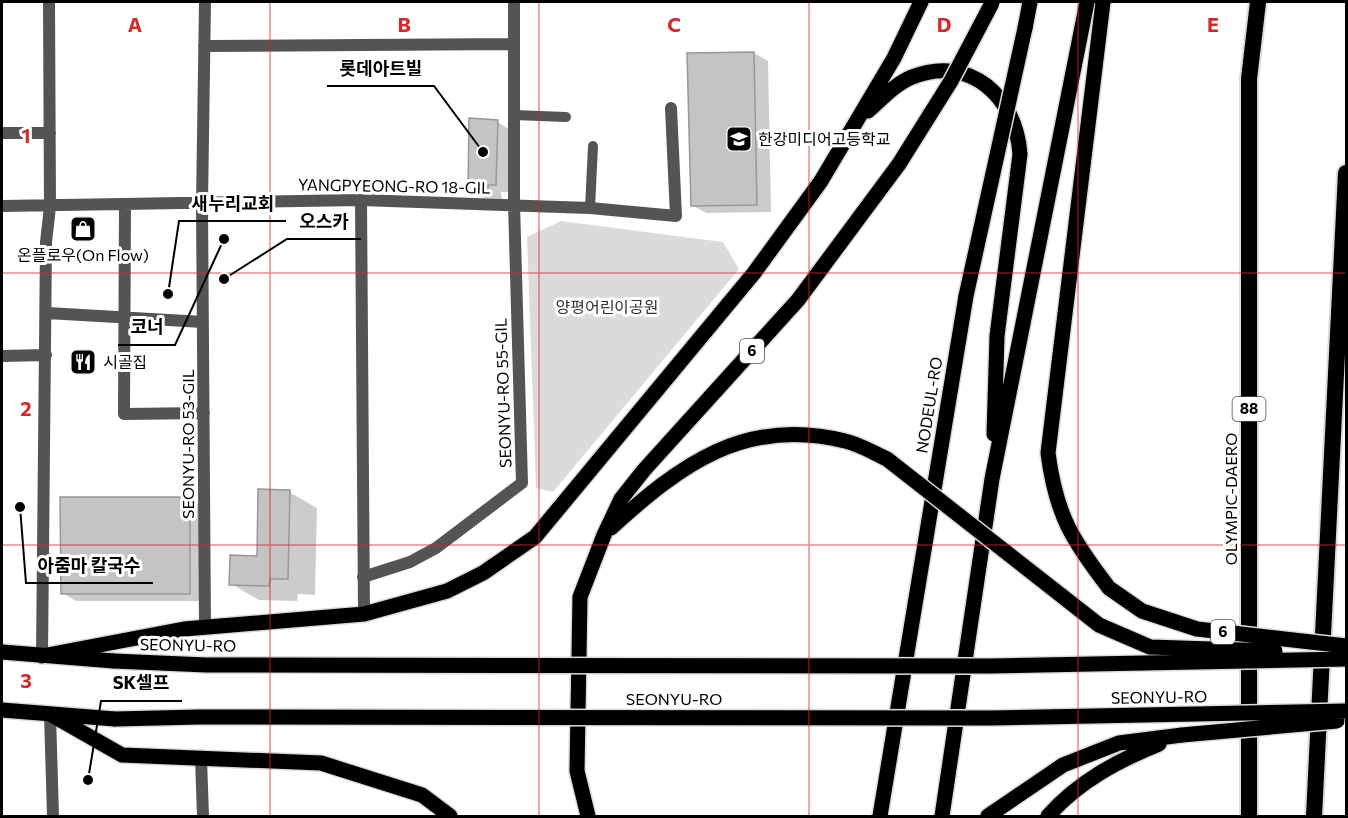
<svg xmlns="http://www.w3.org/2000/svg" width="1348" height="818" viewBox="0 0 1348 818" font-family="Commissioner,'Noto Sans KR',sans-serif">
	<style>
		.green { fill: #dbdbdb }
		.shadow { fill: #0003 }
		.building { fill: #c4c4c4; stroke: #989898; stroke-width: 1.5 }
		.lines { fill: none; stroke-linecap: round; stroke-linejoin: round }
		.primary-casing { stroke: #dbdbdb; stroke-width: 18 }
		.trunk-casing { stroke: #dbdbdb; stroke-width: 20 }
		.service { stroke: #545454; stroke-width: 10 }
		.minor { stroke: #545454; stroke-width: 12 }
		.primary { stroke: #000; stroke-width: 15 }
		.trunk { stroke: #000; stroke-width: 16 }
		.primary-bridge-casing { stroke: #dbdbdb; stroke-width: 18; stroke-linecap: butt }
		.primary-bridge { stroke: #000; stroke-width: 15 }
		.grid { fill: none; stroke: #d62828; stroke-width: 1.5; stroke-opacity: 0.55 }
		.labels { text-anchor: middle; stroke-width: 6; stroke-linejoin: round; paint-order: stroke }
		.shield { fill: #fff; stroke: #4c4c4c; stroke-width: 1.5 }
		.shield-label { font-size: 15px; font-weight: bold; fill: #000 }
		.poi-label { font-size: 16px; fill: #000; stroke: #fff; text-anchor: start }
		.street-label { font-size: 16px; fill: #000; stroke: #fff }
		.park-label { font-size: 16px; fill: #323232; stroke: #fff }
		.grid-label { font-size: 20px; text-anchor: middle; font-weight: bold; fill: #d62828; stroke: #fff; stroke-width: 6; stroke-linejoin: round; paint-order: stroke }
		.leader { fill: none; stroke: #000; stroke-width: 2 }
		.callout-dot { fill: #000; stroke: #fff; stroke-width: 2 }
		.callout-label { font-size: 18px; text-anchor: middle; font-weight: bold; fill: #000; stroke: #fff; stroke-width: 6; stroke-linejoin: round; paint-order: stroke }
	</style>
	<rect width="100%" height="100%" fill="#fff"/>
	<path class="green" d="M561,221l162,21 16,27 -186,223 -17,-4 -9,-251z"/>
	<path class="shadow" d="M754,53l14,8 3,151 -65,1 -14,-8z
		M497,122l14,8 -1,62h-9l1,7 -18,-1 -14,-8z
		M289,492l28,16 -2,87 -17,-1 -1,7 -38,-1 -28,-16 27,-27z
		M190,499l14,8v94h-128l-14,-8z"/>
	<path class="building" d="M754,52l3,153 -66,1 -4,-153z
		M469,118l29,2 -2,65h-8v6h-20z
		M258,489l32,1 -2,89h-18l-1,7 -40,-1 1,-30 27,1z
		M60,497h130v97h-129z"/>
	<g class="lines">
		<g class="primary-casing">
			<path id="primary" d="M1103,2l-55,451c8,62 24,87 61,135
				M1025,28l5,-26
				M868,111c14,-12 27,-27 44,-34 58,-23 104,20 108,77l-23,182 -3,98
				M611,528c69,-63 134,-112 234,-87 14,3 29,12 42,18
				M2,652l112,9
				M42,656l142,-27 180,-15 83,-23 36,-18 52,-36 219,-264 67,-92 73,-123 27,-56
				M2,710l113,9
				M50,714l72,41 199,8 101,32 28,21
				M588,816l-11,-45 3,-174 24,-62 17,-36 23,-29 154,-170 101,-136
				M880,816l86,-520
				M942,816l50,-337 95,-477
				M988,816l75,-51 56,-22 63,-8
				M1048,816c30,-34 69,-55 111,-72"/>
		</g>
		<g class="trunk-casing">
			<path id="trunk" d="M1249,816v-737l9,-77
				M1314,816l32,-643"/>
		</g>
		<path class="service" d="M514,115l52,2
			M590,208l3,-62"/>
		<path class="minor" d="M205,2l-3,202 3,422
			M204,46l310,-2
			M2,133h48
			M361,200l3,414
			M125,205l-1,209 80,-1
			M2,206l359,-6 229,8 86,8 -5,-108
			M47,313l156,9
			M2,356l44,-1
			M363,577l47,-15 26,-14 86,-65 -8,-279v-202
			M42,656l4,-414 4,-35 -1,-205
			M50,714l3,102
			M201,759l2,57"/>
		<use href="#primary" class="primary"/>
		<use href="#trunk" class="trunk"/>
		<g class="primary-bridge-casing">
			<path id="primary-bridge" d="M899,164l52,-83 41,-78
				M966,296l59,-268
				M887,459l212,166 51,22 125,4
				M1109,588l33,23 55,18 149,17
				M114,661l92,4 784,1 356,-7
				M115,719l84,-2 792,1 355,-7
				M1182,735l155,-14"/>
		</g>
		<use href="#primary-bridge" class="primary-bridge"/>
	</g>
	<path class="grid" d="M270,2v814M539,2v814M809,2v814M1078,2v814M2,273h1344M2,545h1344"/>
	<defs>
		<g id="school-square" transform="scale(1.35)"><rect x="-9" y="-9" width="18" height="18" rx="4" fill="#000" stroke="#fff"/><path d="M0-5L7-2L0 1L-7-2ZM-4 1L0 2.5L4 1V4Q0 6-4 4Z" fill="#fff"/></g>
		<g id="shop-square" transform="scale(1.35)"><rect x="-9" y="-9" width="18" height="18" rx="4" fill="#000" stroke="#fff"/><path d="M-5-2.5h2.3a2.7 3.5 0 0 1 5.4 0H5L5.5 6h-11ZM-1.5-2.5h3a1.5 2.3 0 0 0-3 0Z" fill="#fff"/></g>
		<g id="restaurant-square" transform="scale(1.35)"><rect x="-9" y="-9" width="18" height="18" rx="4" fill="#000" stroke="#fff"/><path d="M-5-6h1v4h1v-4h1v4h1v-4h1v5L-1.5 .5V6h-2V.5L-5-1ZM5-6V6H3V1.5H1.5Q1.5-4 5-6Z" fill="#fff"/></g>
	</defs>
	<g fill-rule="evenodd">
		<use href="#school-square" x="739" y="139"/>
		<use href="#shop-square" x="83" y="229"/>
		<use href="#restaurant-square" x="83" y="362"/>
	</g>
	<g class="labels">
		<g class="shield">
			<rect x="740" y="339" width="24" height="24" rx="4.5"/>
			<rect x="1232.5" y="397" width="33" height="24" rx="4.5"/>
			<rect x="1211" y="620" width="24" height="24" rx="4.5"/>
		</g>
		<g class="shield-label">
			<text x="752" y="356">6</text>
			<text x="1249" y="414">88</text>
			<text x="1223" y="637">6</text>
		</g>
		<g class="poi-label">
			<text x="758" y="145">한강미디어고등학교</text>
			<text x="83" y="261" text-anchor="middle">온플로우(On Flow)</text>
			<text x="103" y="368">시골집</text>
		</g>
		<g class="street-label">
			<text transform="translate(394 186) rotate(1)" y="6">YANGPYEONG-RO 18-GIL</text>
			<text transform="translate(503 393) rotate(-92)" y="6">SEONYU-RO 55-GIL</text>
			<text transform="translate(929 405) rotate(-81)" y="6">NODEUL-RO</text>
			<text transform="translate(188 444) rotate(-90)" y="6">SEONYU-RO 53-GIL</text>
			<text transform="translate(1231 499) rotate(-90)" y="6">OLYMPIC-DAERO</text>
			<text transform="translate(188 645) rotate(1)" y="6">SEONYU-RO</text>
			<text transform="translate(1159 697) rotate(-1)" y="6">SEONYU-RO</text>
			<text x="674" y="705">SEONYU-RO</text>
		</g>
		<g class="park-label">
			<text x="607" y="313">양평어린이공원</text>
		</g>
	</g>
	<g class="grid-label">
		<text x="135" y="32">A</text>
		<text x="404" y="32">B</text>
		<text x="674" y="32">C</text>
		<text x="944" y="32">D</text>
		<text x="1213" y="32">E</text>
		<text x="26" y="143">1</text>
		<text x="26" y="416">2</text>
		<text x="26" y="688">3</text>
	</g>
	<path class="leader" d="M483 152L434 86H327M168 294L179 221H286M224 279L287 239H361M224 239L175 345H118M20 507L26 583H153M88 780L101 701H182"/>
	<g class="callout-dot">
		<circle cx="483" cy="152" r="6"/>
		<circle cx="168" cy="294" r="6"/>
		<circle cx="224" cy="279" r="6"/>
		<circle cx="224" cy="239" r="6"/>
		<circle cx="20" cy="507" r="6"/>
		<circle cx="88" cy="780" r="6"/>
	</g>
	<g class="callout-label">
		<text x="381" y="75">롯데아트빌</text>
		<text x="233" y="210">새누리교회</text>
		<text x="324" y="228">오스카</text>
		<text x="147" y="333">코너</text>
		<text x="89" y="572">아줌마 칼국수</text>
		<text x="141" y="689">SK셀프</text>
	</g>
	<rect width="1348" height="818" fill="none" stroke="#000000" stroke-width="6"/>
</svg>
